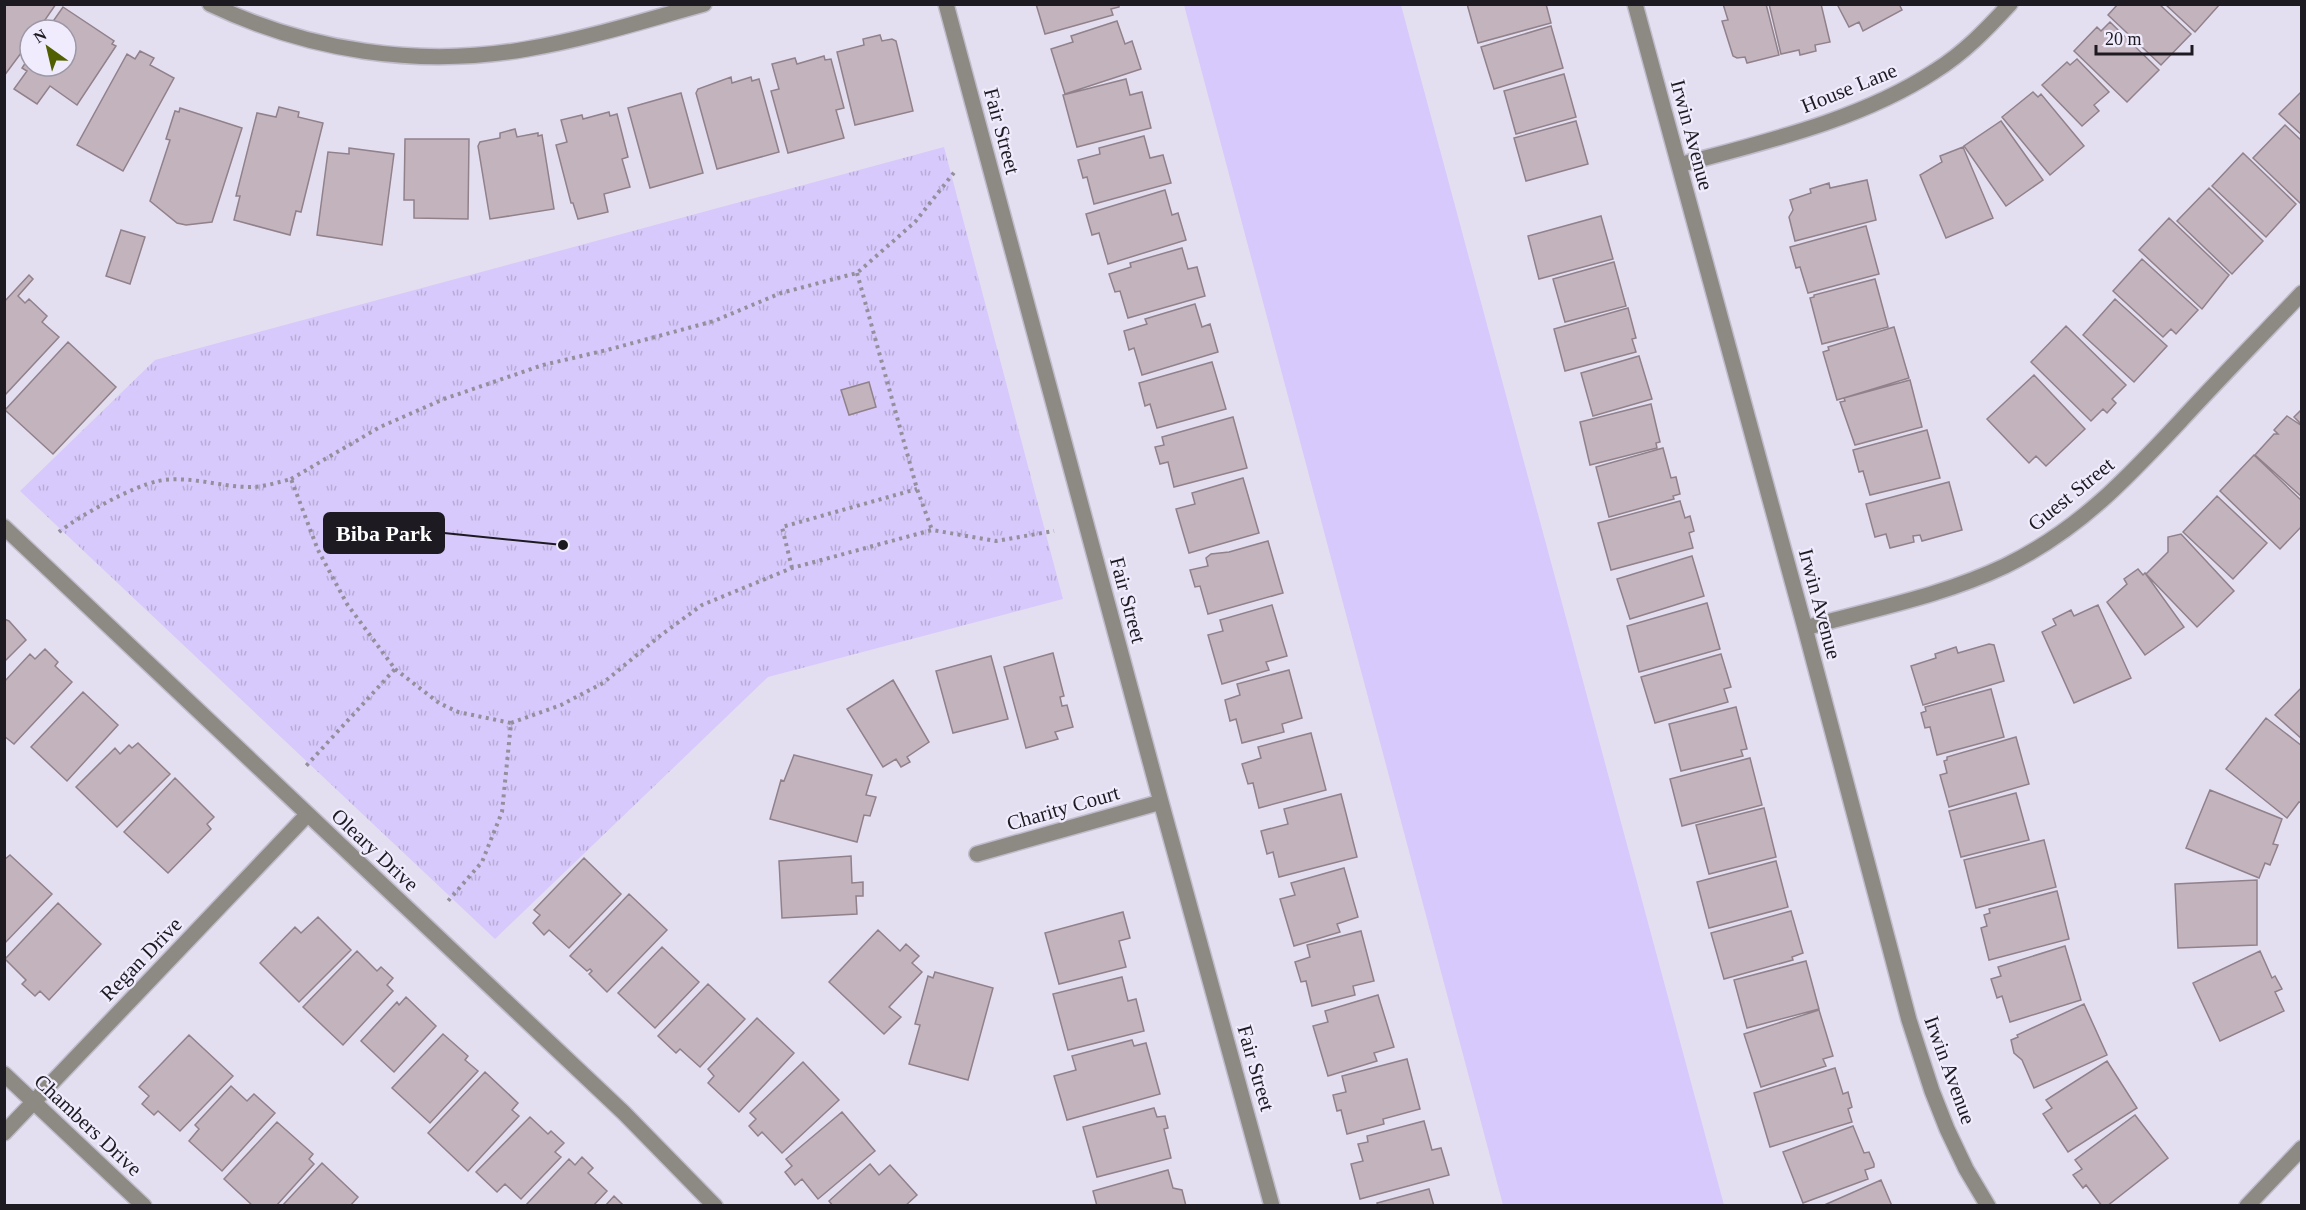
<svg xmlns="http://www.w3.org/2000/svg" width="2306" height="1210" viewBox="0 0 2306 1210" font-family="Georgia,serif">
	<style>
		.green { fill: #d7c9fb }
		.park { fill: url(#park-tufts) }
		.building { fill: #c3b3bd; stroke: #90818b; stroke-width: 1.5 }
		.lines { fill: none; stroke-linecap: round; stroke-linejoin: round }
		.minor-casing { stroke: #c0bccb; stroke-width: 18 }
		.path { stroke: #938f9c; stroke-width: 4; stroke-dasharray: 3 4.5; stroke-linecap: butt }
		.minor { stroke: #8d8a84; stroke-width: 15 }
		.labels { text-anchor: middle; stroke-width: 4.5; stroke-linejoin: round; paint-order: stroke }
		.street-label { font-size: 21px; fill: #1d1b21; stroke: #f1ecfd }
		.leader { fill: none; stroke: #1d1b21; stroke-width: 2 }
		.callout-dot { fill: #1d1b21; stroke: #f1ecfd; stroke-width: 2 }
		.callout { fill: #1d1b21; stroke: #1d1b21; stroke-width: 2 }
		.callout-label { font-size: 22px; text-anchor: middle; font-weight: bold; fill: #fff }
	</style>
	<defs>
		<pattern id="park-tufts" width="24" height="20" patternUnits="userSpaceOnUse" patternTransform="scale(1.5)"><rect width="24" height="20" fill="#d7c9fb"/><path d="M3 7l-1-3M5 7V3M7 7l1-3M15 17l-1-3M17 17v-4M19 17l1-3" fill="none" stroke="#b8acd7"/></pattern>
	</defs>
	<rect width="100%" height="100%" fill="#e4dff0"/>
	<path class="green" d="M1184,5h217l323,1200h-221z"/>
	<path class="park" d="M944,147l119,452 -295,78 -273,262 -475,-448 135,-131z"/>
	<path class="building" d="M4,4h52l-18,26h-8v11l-26,35z
		M1036,4h83v3l-8,2 2,6 -68,19z
		M1467,4h79l5,19 -73,20z
		M1723,4h43l13,51 -32,8 -2,-6 -8,1 -4,-2 -11,-35 6,-1z
		M1769,4h52l9,38 -15,3 1,6 -16,4 -1,-5 -18,4z
		M1837,4h62l3,6 -39,21 -4,-9 -10,5z
		M2118,4h41l32,30 -30,31 -53,-50z
		M2165,4h55l-25,28z
		M63,7l51,34 -2,3 4,2 -39,59 -27,-19 -13,18 -23,-15 13,-18 -5,-3 8,-12v10h36v-36h-19z
		M1117,21l8,23 7,-3 9,28 -76,25 -14,-45 22,-7 -2,-6z
		M2110,22l49,48 -32,32 -53,-51 23,-24 4,4z
		M1551,26l12,42 -69,21 -13,-42z
		M880,35l2,6 10,-2 4,2 17,70 -58,14 -18,-73 27,-7 -1,-6z
		M140,51l14,7 -4,7 24,13 -51,93 -46,-26 50,-91 8,5z
		M824,56l1,4 6,-1 13,49 -8,2 8,28 -56,15 -17,-62 8,-2 -7,-25 23,-6 2,6z
		M2077,59l32,33 -15,13 5,6 -17,15 -40,-41 25,-23 3,3z
		M1564,74l12,43 -60,17 -12,-43z
		M731,77l1,6 19,-6 1,4 7,-2 20,73 -62,17 -21,-76 2,-4z
		M1126,79l4,16 12,-3 9,36 -74,19 -14,-52z
		M2302,91v44l-23,-21z
		M2033,92l5,5 3,-3 43,52 -34,29 -48,-58z
		M681,93l22,80 -53,15 -22,-80z
		M279,107l20,5 -1,5 25,6 -22,89 -5,-1 -6,24 -56,-15 6,-24h-4l21,-83 19,4z
		M180,108l62,20 -30,94 -26,3 -9,-2 -27,-22 20,-61 -4,-1 9,-28 4,1z
		M609,112l1,4 7,-2 11,43 -6,2 8,28 -26,7 4,18 -30,7 -5,-16h-2l-15,-58 11,-3 -6,-22 21,-5 1,4z
		M1576,121l12,43 -62,17 -12,-43z
		M2001,121l42,59 -37,26 -42,-60z
		M2285,125l17,16v60l-2,2 -47,-45z
		M515,129l2,8 21,-4v3l4,-1 12,74 -64,10 -12,-73 2,-4 20,-4v-5z
		M1144,136l6,22 13,-3 8,28 -77,21 -7,-27 -4,1 -5,-18 22,-6 -1,-6z
		M405,139h64l-1,80 -54,-1v-18h-10z
		M1963,147l30,71 -47,20 -26,-63 22,-13 -2,-6z
		M349,148l45,6 -12,91 -65,-10 11,-83 21,2z
		M2243,153l53,51 -30,33 -54,-51z
		M1867,180l9,40 -81,21 -6,-24 4,-7 -3,-10 21,-7 -1,-4 19,-6 1,5z
		M2209,188l54,53 -31,33 -55,-53z
		M1165,190l7,25 6,-2 8,27 -78,24 -9,-31 -7,2 -6,-21z
		M1601,216l12,43 -74,20 -11,-43z
		M2169,218l60,57 -27,34 -63,-59z
		M1866,226l13,48 -71,19 -8,-26 -4,1 -6,-21z
		M121,230l24,7 -15,47 -24,-8z
		M1182,248l6,21 9,-2 8,29 -77,22 -8,-27 -5,1 -6,-18 22,-7 -1,-4z
		M2142,259l56,51 -22,24 -5,-5 -8,8 -50,-46z
		M1614,262l12,44 -61,16 -12,-43z
		M29,275l4,4 -15,17 7,7 4,-4 18,17 -5,6 17,15 -55,59v-94z
		M1875,279l13,48 -66,17 -12,-46 4,-1v-2z
		M2115,299l52,47 -33,36 -51,-47z
		M1195,304l7,23 8,-3 8,28 -76,23 -8,-27 -5,2 -5,-19 23,-7 -2,-5z
		M1628,308l8,30 -4,1 4,13 -71,19 -11,-42z
		M2066,326l60,59 -14,14 4,4 -9,10 -4,-4 -12,12 -60,-59z
		M1894,327l15,51 -72,22 -14,-48 6,-2 -1,-3z
		M68,342l48,45 -63,67 -48,-44z
		M1639,356l13,43 -59,17 -12,-43z
		M1212,362l14,47 -69,19 -7,-24 -5,2 -6,-23z
		M2034,375l51,54 -39,37 -10,-10 -7,7 -42,-44z
		M1910,380l12,47 -67,18 -15,-43 5,-1 -1,-3z
		M869,382l7,25 -27,8 -8,-25z
		M1651,404l9,38 -4,1 1,5 -67,17 -10,-43z
		M2302,409v16l-8,-8z
		M2287,416l15,10v71l-47,-42 19,-21h4l-4,-4z
		M1233,417l14,51 -73,19 -6,-25 -8,2 -5,-17 9,-2 -2,-8z
		M1927,430l13,48 -70,17 -7,-24 -4,1 -6,-22z
		M1663,448l8,30 5,-1 4,17 -7,2 1,3 -65,18 -13,-50z
		M2254,455l48,46v25l-22,23 -60,-58z
		M1243,478l16,55 -70,20 -13,-44 19,-5 -3,-11z
		M1949,482l13,48 -40,11 -2,-6 -7,1 1,6 -24,6 -4,-14 -11,3 -9,-33z
		M2217,496l50,47 -34,36 -50,-47z
		M1680,501l5,17 5,-2 4,15 -5,2 4,15 -82,22 -13,-47z
		M2181,534l53,57 -37,36 -51,-53 22,-22v-15z
		M1268,541l15,52 -75,21 -8,-28 -5,1 -5,-17 18,-4 -2,-8 5,-4 18,-2z
		M1692,556l12,40 -74,23 -13,-40z
		M2138,569l5,6 2,-2 39,54 -39,28 -38,-53 20,-18 -3,-5z
		M1707,603l13,46 -81,23 -12,-46z
		M1272,605l15,51 -21,6 3,8 -47,14 -14,-49 15,-4 -3,-11z
		M2098,605l33,73 -57,25 -32,-71 14,-7 -3,-6 18,-9 3,6z
		M4,619l5,2 17,19 -22,22z
		M1989,644l5,1 10,36 -81,24 -12,-39 25,-8 -1,-4 21,-7 2,6z
		M45,649l13,13 -3,4 17,16 -58,62 -10,-8v-54l26,-28 5,5z
		M1053,653l11,43 -4,1 2,9 5,-1 6,22 -18,5 3,7 -32,9 -22,-81z
		M1721,654l10,33 -7,2 4,13 -73,21 -14,-46z
		M991,656l17,63 -55,14 -17,-62z
		M1289,670l13,48 -20,6 2,8 -42,11 -6,-24 -6,2 -5,-21 15,-5 -3,-11z
		M893,680l36,62 -22,15 3,5 -9,5 -5,-8 -13,8 -36,-58z
		M2302,687v52l-27,-24z
		M1991,689l13,48 -67,18 -7,-28 -5,1 -4,-15 5,-2 -1,-4z
		M83,692l35,33 -51,56 -36,-34z
		M1736,707l11,42 -6,1 2,6 -62,15 -12,-47z
		M2266,718l36,28v57l-3,-1 -12,16 -61,-49z
		M1311,733l15,57 -67,18 -6,-25 -5,1 -6,-20 19,-6 -3,-11z
		M2016,737l13,47 -80,23 -9,-32 7,-2 -3,-12 3,-1v-3z
		M138,743l32,31 -53,53 -41,-40 39,-39 5,6 9,-9 3,3z
		M794,755l78,20 -6,20 10,2 -6,19 -6,-1 -7,27 -87,-23 11,-39 3,1z
		M1750,758l12,47 -80,21 -12,-47z
		M175,778l39,39 -7,7 4,5 -43,44 -44,-41z
		M2210,790l72,29 -9,25 5,1 -8,20 -5,-2 -6,15 -73,-30z
		M2016,793l13,47 -68,17 -12,-46z
		M1341,794l16,63 -78,20 -6,-25 -6,2 -6,-23 27,-7 -4,-15z
		M1764,808l12,49 -67,17 -13,-49z
		M2044,840l12,47 -80,21 -12,-48z
		M10,855l42,39 -48,50v-84z
		M851,856l1,27 11,-1v14h-7l1,18 -75,4 -3,-57z
		M584,858l37,36 -52,54 -20,-18 -5,5 -11,-12 7,-8 -6,-5z
		M1776,861l12,46 -79,21 -12,-46z
		M1344,868l14,49 -21,7 3,8 -46,14 -14,-47 15,-4 -4,-12z
		M2257,880v65l-79,3 -3,-64z
		M2057,891l12,48 -80,21 -8,-32 6,-2 -3,-11 6,-2 -1,-4z
		M629,894l38,36 -60,62 -18,-18 3,-3 -2,-2 -3,2 -17,-15z
		M58,903l43,41 -52,56 -9,-9 -5,5 -13,-12 4,-4 -21,-21z
		M1791,911l12,42 -11,4 1,3 -69,19 -13,-46z
		M1123,912l7,26 -11,3 7,26 -67,17 -14,-51z
		M318,917l33,33 -52,52 -39,-39 35,-36 6,6z
		M878,930l22,21 6,-7 13,12 -7,7 10,9 -33,35 12,10 -17,17 -55,-52z
		M1361,931l13,50 -21,5 2,9 -43,11 -6,-25 -5,1 -6,-20 15,-5 -3,-12z
		M2065,946l16,54 -71,22 -8,-26 -5,2 -6,-19 10,-3 -3,-9z
		M662,947l37,35 -44,46 -37,-35z
		M357,951l20,20 4,-4 12,11 -6,7 6,6 -50,54 -40,-38z
		M2260,951l12,27 3,-2 7,13 -7,3 9,19 -64,30 -27,-58z
		M1806,961l13,48 -72,19 -13,-48z
		M935,972l58,16 -25,92 -59,-16 11,-39 -5,-1 13,-48 5,2z
		M1122,977l6,24 8,-2 8,32 -76,19 -15,-56z
		M708,984l37,35 -45,48 -20,-18 -4,4 -18,-17z
		M1378,995l16,52 -20,6 3,8 -49,15 -15,-50 15,-4 -3,-11z
		M406,997l30,29 -42,46 -33,-31 36,-39 2,3z
		M2084,1004l23,51 -73,33 -12,-28 -8,-7 -3,-13 7,-3 -1,-2z
		M1819,1010l14,46 -10,3 3,7 -65,21 -17,-53z
		M757,1018l37,35 -55,59 -31,-29 6,-7 -6,-7z
		M443,1034l25,22 -3,4 13,11 -48,52 -38,-35z
		M189,1035l44,41 -53,55 -22,-20 -4,4 -12,-11 7,-8 -10,-9z
		M1132,1040l2,6 12,-3 14,51 -93,26 -13,-44 22,-6 -4,-14z
		M1407,1059l13,50 -37,10 1,5 -37,10 -6,-24 -4,1 -4,-16 13,-3 -4,-16z
		M2107,1061l30,47 -69,44 -25,-38 9,-6 -6,-8z
		M803,1062l36,38 -57,53 -20,-21 -4,4 -9,-10 7,-7 -6,-6z
		M1835,1068l8,26 5,-2 4,15 -4,2 4,13 -82,25 -16,-54z
		M485,1072l33,31 -6,7 7,6 -51,55 -40,-38z
		M231,1086l16,15 7,-7 21,19 -53,58 -33,-30 10,-12 -4,-4z
		M1154,1108l3,9 8,-1 3,12 -4,1 7,29 -74,19 -14,-50z
		M842,1112l33,39 -57,48 -16,-20 -7,6 -10,-13 7,-6 -6,-7z
		M2135,1115l33,43 -61,48h-5l-16,-21 -3,3 -10,-13 9,-6 -7,-9z
		M530,1117l18,17 3,-3 13,12 -9,9 6,5 -40,42 -16,-15 -8,8 -21,-20z
		M1424,1121l8,29 9,-2 8,27 -89,24 -9,-35 12,-3 -5,-17 10,-2 -1,-6z
		M277,1122l36,32 -4,5 5,5 -38,42h-23l-29,-27z
		M1853,1126l11,27 5,-1 5,12v3l-9,3 3,9 -65,24 -20,-51z
		M582,1157l11,11 -5,5 19,18 -14,15h-68l44,-47 6,6z
		M322,1163l36,34 -8,9h-68z
		M870,1164l9,11 11,-10 27,30 -12,11h-72l-4,-5z
		M1168,1170l5,18 9,2 4,16h-89l-4,-15z
		M1881,1180l11,26h-70z
		M1429,1189l5,17h-56l-1,-3z
		M614,1196l10,10h-19z"/>
	<g class="lines">
		<g class="minor-casing">
			<path id="minor" d="M210,4c99,47 208,64 317,45 60,-10 119,-29 177,-45
				M946,4l215,798 111,404
				M1635,4l170,624 104,392 23,71 15,38 19,40 22,37
				M1679,165c85,-23 182,-45 256,-94 29,-18 52,-42 75,-67
				M4,527l620,586 91,93
				M1805,628c67,-19 137,-32 200,-62 76,-37 124,-90 181,-151 38,-41 77,-81 116,-122
				M977,854l184,-52
				M4,1074l140,132
				M4,1133l303,-318
				M2247,1206l55,-58"/>
		</g>
		<path class="path" d="M857,273l60,216 15,41
			M291,479l89,-52 64,-28 99,-34 64,-15 107,-29 67,-28 76,-20 58,-51 41,-52
			M59,532c20,-16 74,-46 99,-51 31,-6 62,6 92,6 14,0 29,-5 41,-8l27,71 29,54 48,65 -89,97
			M792,568l-10,-41 135,-38
			M395,669l44,34 19,9 53,11 -9,89 -20,50 -34,39
			M511,723l50,-18 42,-22 58,-48 41,-30 90,-37 140,-38 64,11 58,-10"/>
		<use href="#minor" class="minor"/>
	</g>
	<g class="labels">
		<g class="street-label">
			<text transform="translate(1849 88) rotate(-22)" y="7">House Lane</text>
			<text transform="translate(1002 131) rotate(75)" y="7">Fair Street</text>
			<text transform="translate(1692 135) rotate(75)" y="7">Irwin Avenue</text>
			<text transform="translate(2071 494) rotate(-39)" y="7">Guest Street</text>
			<text transform="translate(1128 600) rotate(75)" y="7">Fair Street</text>
			<text transform="translate(1820 604) rotate(75)" y="7">Irwin Avenue</text>
			<text transform="translate(1063 808) rotate(-16)" y="7">Charity Court</text>
			<text transform="translate(375 850) rotate(43)" y="7">Oleary Drive</text>
			<text transform="translate(141 959) rotate(-46)" y="7">Regan Drive</text>
			<text transform="translate(1256 1068) rotate(74)" y="7">Fair Street</text>
			<text transform="translate(1950 1070) rotate(70)" y="7">Irwin Avenue</text>
			<text transform="translate(88 1125) rotate(43)" y="7">Chambers Drive</text>
		</g>
	</g>
	<path class="leader" d="M563 545L444 533"/>
	<circle class="callout-dot" cx="563" cy="545" r="6"/>
	<rect class="callout" x="324" y="513" width="120" height="40" rx="6"/>
	<g class="callout-label">
		<text x="384" y="541">Biba Park</text>
	</g>
	<rect width="2306" height="1210" fill="none" stroke="#1d1b21" stroke-width="12"/>
	<g transform="translate(48 48) rotate(326)"><circle r="28" fill="#f1ecfd" stroke="#9c98a5" stroke-width="1.5"/>
	<path d="M0-4.5L10 22L0 15L-10 22Z" fill="#515f00"/>
	<text y="-9" font-size="16" font-weight="bold" text-anchor="middle" fill="#1d1b21">N</text>
	</g>
	<path d="M2096 45v9h96v-9" fill="none" stroke="#1d1b21" stroke-width="3"/>
	<text x="2105" y="45" font-size="18" fill="#1d1b21" stroke="#f1ecfd" stroke-width="4.5" paint-order="stroke">20 m</text>
</svg>
